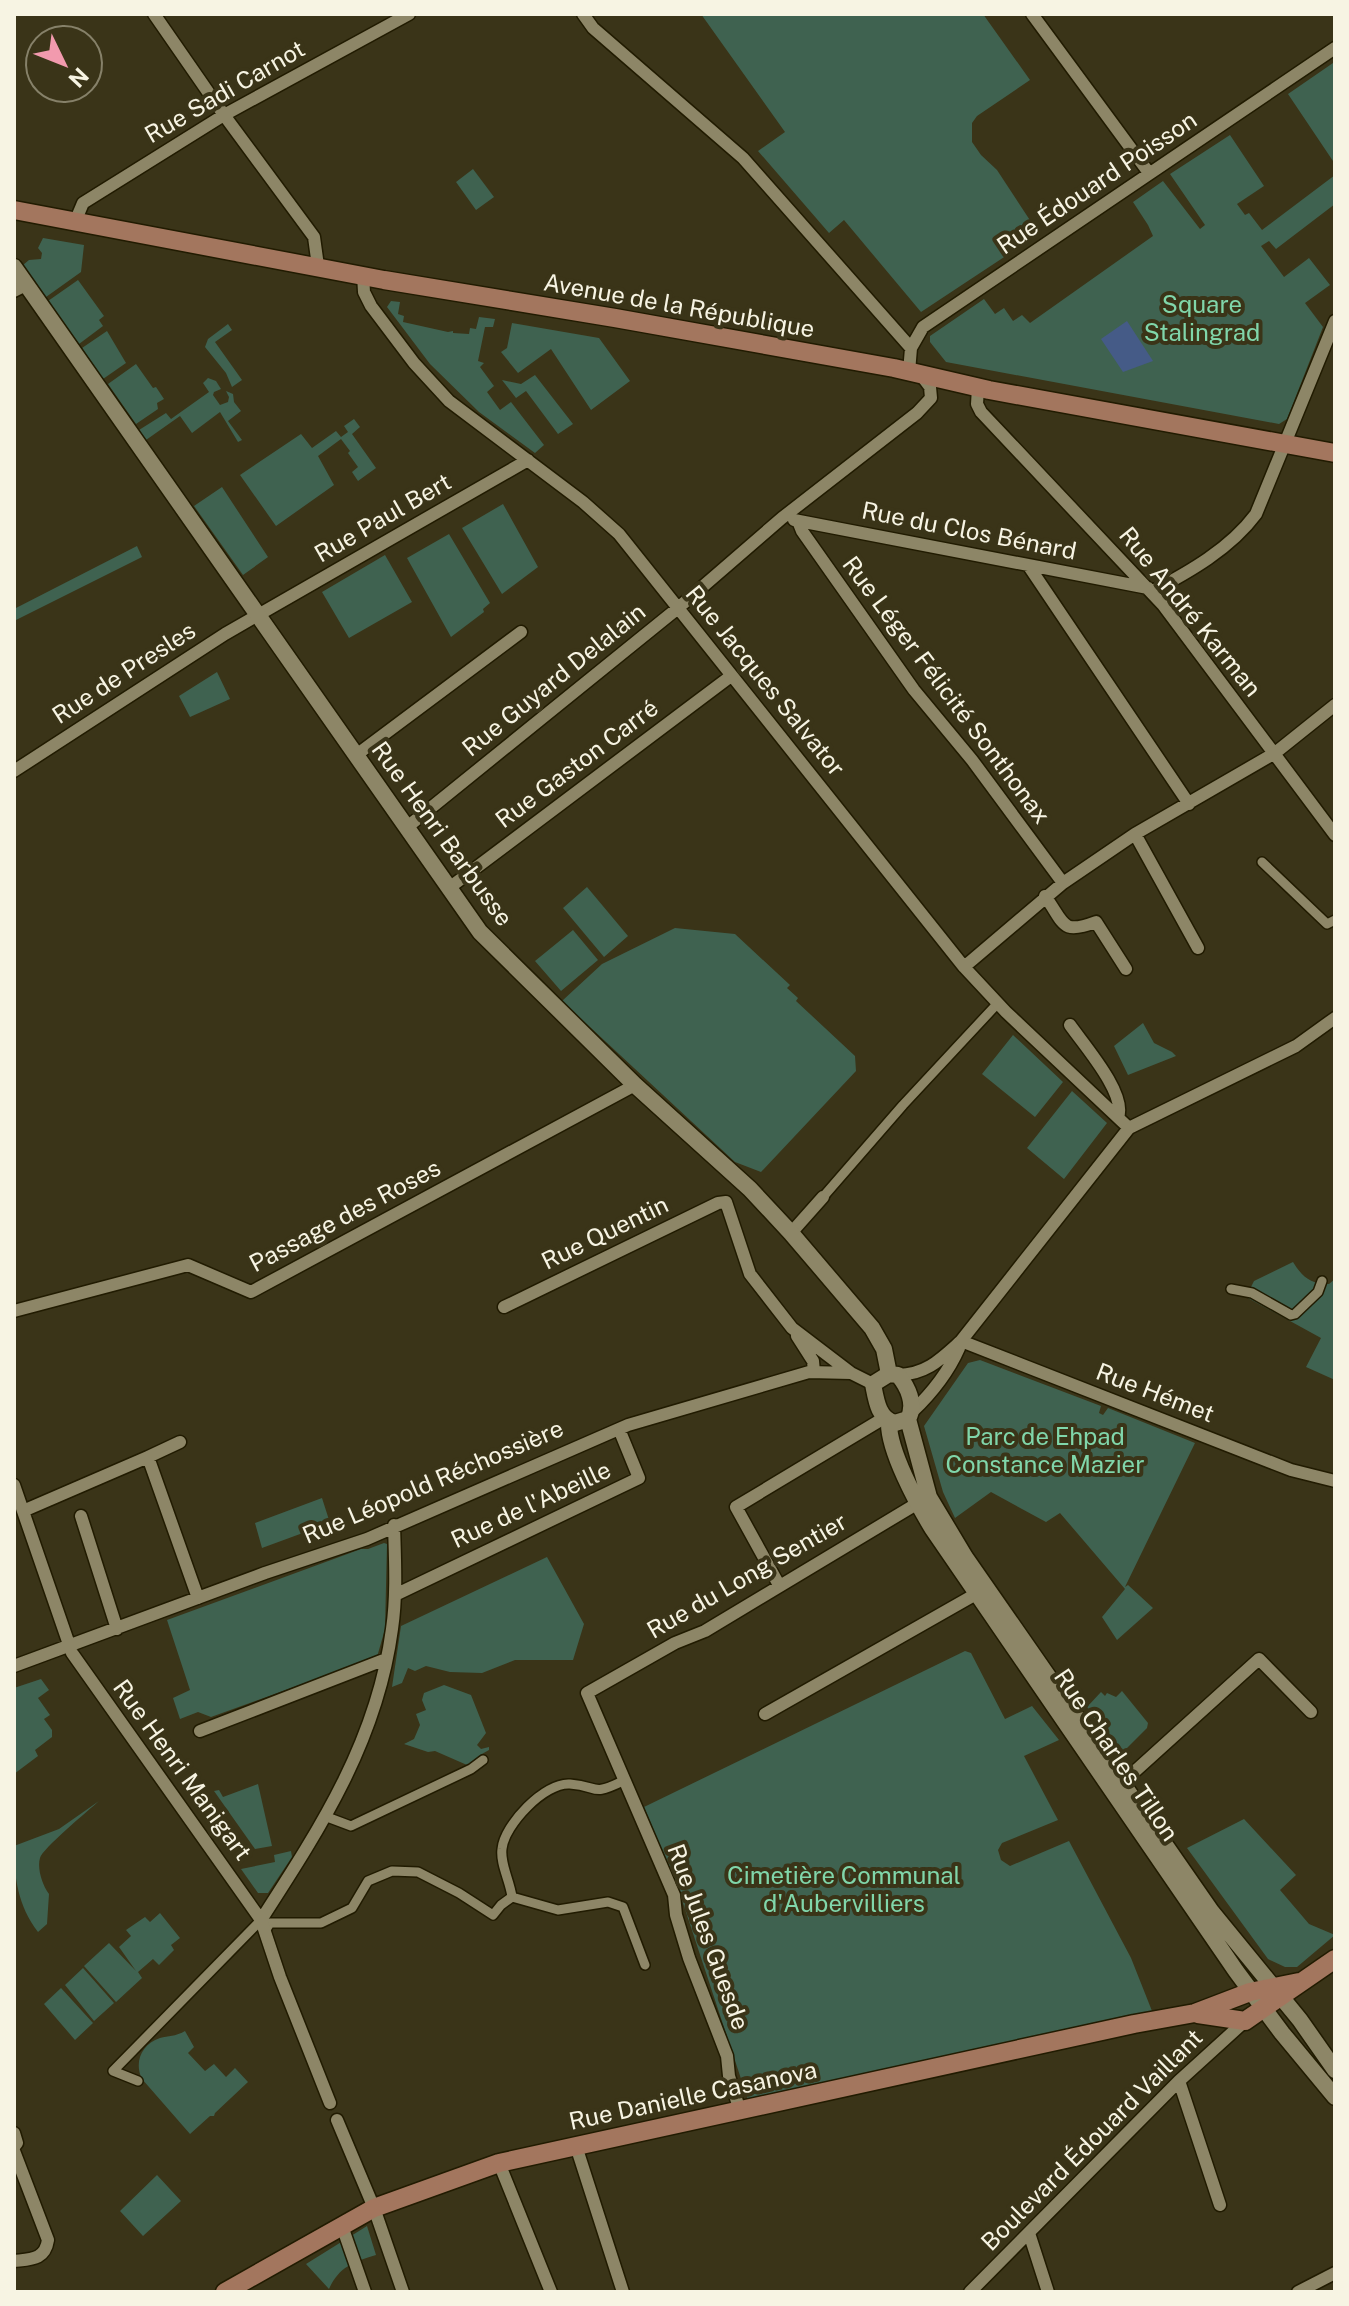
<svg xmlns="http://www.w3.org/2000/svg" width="1349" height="2306" viewBox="0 0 1349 2306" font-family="'Public Sans',sans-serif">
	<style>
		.green { fill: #3f6250 }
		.water { fill: #455b87 }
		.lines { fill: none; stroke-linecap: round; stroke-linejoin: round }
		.pedestrian-casing { stroke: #211b01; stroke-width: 12 }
		.minor-casing { stroke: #211b01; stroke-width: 15 }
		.tertiary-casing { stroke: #211b01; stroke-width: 19 }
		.secondary-casing { stroke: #211b01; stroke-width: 21 }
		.pedestrian { stroke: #8d8667; stroke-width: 9 }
		.minor { stroke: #8d8667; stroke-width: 12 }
		.tertiary { stroke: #8d8667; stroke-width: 16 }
		.secondary { stroke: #a3765e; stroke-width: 18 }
		.labels { text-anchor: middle; stroke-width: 8; stroke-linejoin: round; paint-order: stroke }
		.street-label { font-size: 24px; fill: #f7f4e3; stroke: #3a3418 }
		.park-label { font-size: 24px; fill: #80d6aa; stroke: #3a3418 }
	</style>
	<rect width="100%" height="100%" fill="#3a3418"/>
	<path class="green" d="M701,14h282l47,66 -53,36 -5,7v19l9,13 16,15 42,64 -118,78 -77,-92 -15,13 -71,-82 27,-19z
		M1333,63h2v101l-47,-70z
		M1230,135l34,51 -27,18 8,11 4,-2 13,17 73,-55v29l-59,45 -7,-8 -8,5 23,31 25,-19 21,27 -25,18 18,24 -36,92 -8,5 -333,-62 -16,-20v-6l54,-37 11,15 9,-6 9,13 9,-6 8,8 123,-87 -5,-11 -15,-23 30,-21 37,48 5,-4 -35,-51z
		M473,169l21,28 -18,13 -20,-28z
		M43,238l41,7 -3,27 -35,25 -23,-32 6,-5 12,-1 1,-6 -4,-5z
		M78,280l26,36 -5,4 4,6 -24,18 -31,-43z
		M391,301l9,1 -2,12 6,2 -1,6 45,10 5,-1v2l16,1 1,-6 6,1 3,-12 16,2 -2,8h-8l-7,34 6,2 -4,4 14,19 -7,6 13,18 11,-8 33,43 -9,8 -56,-41 -49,-48 -43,-57z
		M512,323l87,15 31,43 -39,29 -40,-61 -33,24 -17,-21 6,-4z
		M228,324l4,6 -17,12 27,38 -10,7 -6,-14 -21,-26 3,-8z
		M107,331l19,32 -23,16 -21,-31z
		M136,364l17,24 3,-1 8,12 -7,4 1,6 -22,15 -28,-40z
		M535,375l38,49 -15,10 -32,-43 -10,7 -14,-18 19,4z
		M208,378l8,3 5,8 -7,3 -1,3 7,10 8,-3 1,-5 -3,-6 7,3 1,8 7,9 -13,10 14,19 -4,2 -18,-30 -28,21 -12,-17 -34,24 -7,-10 27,-17 5,6 38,-27 -6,-9z
		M354,419l6,8 -8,7 24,34 -18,13 -6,-9 6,-5 -10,-14 2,-2 -9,-12 -23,17 16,29 -58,41 -36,-51 61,-41 11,14 24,-17 5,6 7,-5 -4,-6z
		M222,487l46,70 -25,18 -49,-69z
		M503,504l35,63 -36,27 -40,-66z
		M449,534l41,69 -7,6 1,3 -33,25 -44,-79z
		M137,546l5,11 -128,64v-12z
		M385,555l27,47 -63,36 -27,-46z
		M217,672l13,27 -40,18 -11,-21z
		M587,887l41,49 -24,21 -41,-49z
		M675,928l60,6 55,51 -3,3 11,10 -2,3 59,55 1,15 -95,101 -26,-10 -173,-161 40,-37z
		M573,930l25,30 -37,31 -26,-30z
		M1143,1023l11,20 18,9 4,4 -48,19 -14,-29z
		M1013,1035l50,47 -28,35 -53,-43z
		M1072,1091l35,32 -43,56 -37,-31z
		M1293,1262c10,16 18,22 36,22l6,-5v101l-29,-13 15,-29 -75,-41 8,-16z
		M980,1360l121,46 -2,7 4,2 5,-7 87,35 -70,144 3,-2 25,23 -36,32 -15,-23 23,-28 -65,-76 -14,9 -55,-30 -36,26 -12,-26 -19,-66 44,-63z
		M322,1498l8,25 -68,25 -7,-25z
		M384,1543l3,1 -2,85 -8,28 -166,60 -13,-5 -18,7 -7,-21 17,-8 -23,-70 194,-71h7z
		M547,1557l37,67 -11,36h-58l-33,13 -32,-1 -24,-6 -11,5 -7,-3 -6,15 -10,4 9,-61z
		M965,1651l6,2 34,66 27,-13 27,34 -35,16 34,64 -56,23 -4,7 3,10 9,6 59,-25 62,117 21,53 -404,89 -69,-209 -35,-84z
		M41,1679l8,11 -11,8 12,17 -6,4 8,11v7l-17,13 3,6 -24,18v-86z
		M444,1685l27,10 15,38 -9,12 4,4 8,-2v3l-9,5v5l-13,5 -32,-14 -7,1 -24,-8 10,-5 6,-14 -4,-11 10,-4 -4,-10 2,-7z
		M1122,1691l26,32 -1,5 -27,27 -33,-48 14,-15 4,4 2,-3 9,4z
		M258,1784l14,62 -17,3 -41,-58 5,-1 4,7z
		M99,1801c-10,9 -57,48 -59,57 -3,10 2,27 9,36l-2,30 -9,8c-20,-26 -24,-55 -24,-86l45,-17z
		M1244,1819l52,56 -16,15 29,34 26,11 -38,32h-12l-17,-8 -81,-111z
		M291,1851l1,6 -24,36h-10l-17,-24 34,-7 -1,-7z
		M160,1913l20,25 -9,7 3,5 -15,15 -6,-6 -15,13 4,6 -26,24 -32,-36 25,-23 27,28 -17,-24 12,-11 -5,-6 19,-13 5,5z
		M83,1968l31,35 -20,18 -29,-36z
		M61,1988l32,35 -18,17 -31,-36z
		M185,2031l9,16 -6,6 17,18 9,-7 12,13 9,-9 13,14 -33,31 -1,3h-4l-20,18 -48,-55c-8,-16 -1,-35 18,-41 9,-2 17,-2 25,-7z
		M157,2175l24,26 -38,35 -23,-25z
		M367,2226l9,29c-23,7 -37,12 -47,34l-23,-25z"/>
	<path class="water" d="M1127,321l26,40 -30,11 -22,-33z"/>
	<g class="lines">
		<g class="pedestrian-casing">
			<path id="pedestrian" d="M1262,862l65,62 8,-4
				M823,1197l80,-92 95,-102
				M1231,1289l21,4 39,22 4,-1 23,-22 4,-11
				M327,1817l24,9 120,-57 12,-9
				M512,1897l46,13 50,-8 15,5 22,58
				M265,1931l5,-8h51l31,-15 16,-27 24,-10 26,1 41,21 34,22 8,-10 11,-8c-2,-16 -12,-33 -10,-48 2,-24 43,-67 68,-65 30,2 20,13 53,-3
				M138,2081l-25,-10 148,-151"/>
		</g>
		<g class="minor-casing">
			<path id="minor" d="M154,14l70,101 90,122 4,29
				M583,14l10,14 150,130 168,190
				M1032,14l117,159
				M75,222l8,-19 141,-88 185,-101
				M363,275l1,17 7,14 43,57 35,38 134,101 36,32 345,433 42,45 123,116
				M14,291l12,-6
				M909,372l2,-24 12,-21 412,-279
				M978,388l-1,16 4,8 182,193 172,230
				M794,520l354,68
				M798,521l4,10 112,159 58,70 91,123
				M1028,565l161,239
				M1151,592c38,-20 79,-43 105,-78l79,-193
				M355,756l166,-124
				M14,771l211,-137 303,-174
				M406,828l272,-220 104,-90 135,-105 14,-15 -1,-11 -9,-12
				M1135,834l63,114
				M449,888l282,-212
				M1045,896c20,28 16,39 51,26l30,47
				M964,967l99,-84 72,-49 140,-81 60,-48
				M1070,1025c14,20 57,69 48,92
				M726,1202l24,72 42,54 59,45
				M791,1233l32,-36
				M504,1307l214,-104 8,-1
				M14,1311l174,-46 63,27 384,-207
				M797,1336l16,25 1,11
				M961,1341l330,129 44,11
				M898,1375c29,-1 43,-16 63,-34l168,-213 167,-82 39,-28
				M912,1412c20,-19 36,-39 47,-64
				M148,1457l32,-15
				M14,1485l58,168 189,267 19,57 50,126
				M23,1511l125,-54 50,141
				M81,1516l36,113
				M779,1585l-43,-78 148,-89
				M395,1595l244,-117 -20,-49
				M14,1666l251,-93 102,-34 261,-114 181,-53 42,1 22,11
				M765,1714l211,-120
				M200,1731l186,-72
				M1122,1783l137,-124 52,53
				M261,1920c60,-93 116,-179 131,-291 5,-34 3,-70 2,-104
				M1179,2081l41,124
				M740,2111l-11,-35 -2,-20 -38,-98 -13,-43 -2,-20 -87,-202 88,-50 30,-12 218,-131
				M337,2120l37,88 29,84
				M14,2133l3,10 -3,4
				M576,2146l47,146
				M14,2151l34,89c-3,20 -17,19 -34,21
				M499,2163l52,129
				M342,2226l23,66
				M1029,2233l19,59
				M970,2292l209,-211 66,-60
				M1298,2292l37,-19"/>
		</g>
		<g class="tertiary-casing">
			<path id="tertiary" d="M14,267l466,665 155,153 115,104 41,44 81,95 12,21 5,25
				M889,1374l9,1c10,12 18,29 10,44l-13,4c-17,-4 -19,-24 -22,-39z
				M908,1419l21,78 36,60 246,354 89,109 35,50
				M889,1422c-1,28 28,81 43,106l304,443 46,62 53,64"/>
		</g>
		<g class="secondary-casing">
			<path id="secondary" d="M14,210l370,70 231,38 279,50 95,22 346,63
				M1198,2014l47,7 90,-62
				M225,2292l149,-84 125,-45 635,-139 61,-11 55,-21 49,-10"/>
		</g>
		<use href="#pedestrian" class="pedestrian"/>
		<use href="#minor" class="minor"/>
		<use href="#tertiary" class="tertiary"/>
		<use href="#secondary" class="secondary"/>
	</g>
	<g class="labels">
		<g class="street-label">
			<text transform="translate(225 92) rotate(-30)" y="8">Rue Sadi Carnot</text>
			<text transform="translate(1097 183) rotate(-34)" y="8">Rue Édouard Poisson</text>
			<text transform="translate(679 306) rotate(10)" y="8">Avenue de la République</text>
			<text transform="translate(383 518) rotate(-30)" y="8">Rue Paul Bert</text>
			<text transform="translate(969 531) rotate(11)" y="8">Rue du Clos Bénard</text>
			<text transform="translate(1190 612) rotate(51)" y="8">Rue André Karman</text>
			<text transform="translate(124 673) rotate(-33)" y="8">Rue de Presles</text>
			<text transform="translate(554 680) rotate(-39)" y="8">Rue Guyard Delalain</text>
			<text transform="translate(765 681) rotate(51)" y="8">Rue Jacques Salvator</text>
			<text transform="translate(946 690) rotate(53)" y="8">Rue Léger Félicité Sonthonax</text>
			<text transform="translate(577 764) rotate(-37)" y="8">Rue Gaston Carré</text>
			<text transform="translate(442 834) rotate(54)" y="8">Rue Henri Barbusse</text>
			<text transform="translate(345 1216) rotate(-28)" y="8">Passage des Roses</text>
			<text transform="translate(605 1233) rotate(-26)" y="8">Rue Quentin</text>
			<text transform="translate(1155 1393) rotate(21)" y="8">Rue Hémet</text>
			<text transform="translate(433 1482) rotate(-23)" y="8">Rue Léopold Réchossière</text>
			<text transform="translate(531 1505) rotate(-25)" y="8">Rue de l'Abeille</text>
			<text transform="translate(747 1576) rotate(-30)" y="8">Rue du Long Sentier</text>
			<text transform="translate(1116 1755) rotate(56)" y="8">Rue Charles Tillon</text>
			<text transform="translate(182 1770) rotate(54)" y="8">Rue Henri Manigart</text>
			<text transform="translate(708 1937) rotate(70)" y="8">Rue Jules Guesde</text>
			<text transform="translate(693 2096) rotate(-12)" y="8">Rue Danielle Casanova</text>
			<text transform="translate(1092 2140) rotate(-45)" y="8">Boulevard Édouard Vaillant</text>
		</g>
		<g class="park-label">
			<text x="1202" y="313">Square<tspan x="1202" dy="28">Stalingrad</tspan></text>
			<text x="1045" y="1445">Parc de Ehpad<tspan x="1045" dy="28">Constance Mazier</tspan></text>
			<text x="844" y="1884">Cimetière Communal<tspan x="844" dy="28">d'Aubervilliers</tspan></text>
		</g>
	</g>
	<rect width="1349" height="2306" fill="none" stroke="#f7f4e3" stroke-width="32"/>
	<g transform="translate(64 64) rotate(133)"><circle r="38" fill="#3a3418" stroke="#868169" stroke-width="2"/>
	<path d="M0-6L14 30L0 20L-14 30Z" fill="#f29aae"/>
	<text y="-12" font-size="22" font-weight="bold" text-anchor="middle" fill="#f7f4e3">N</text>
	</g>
</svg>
